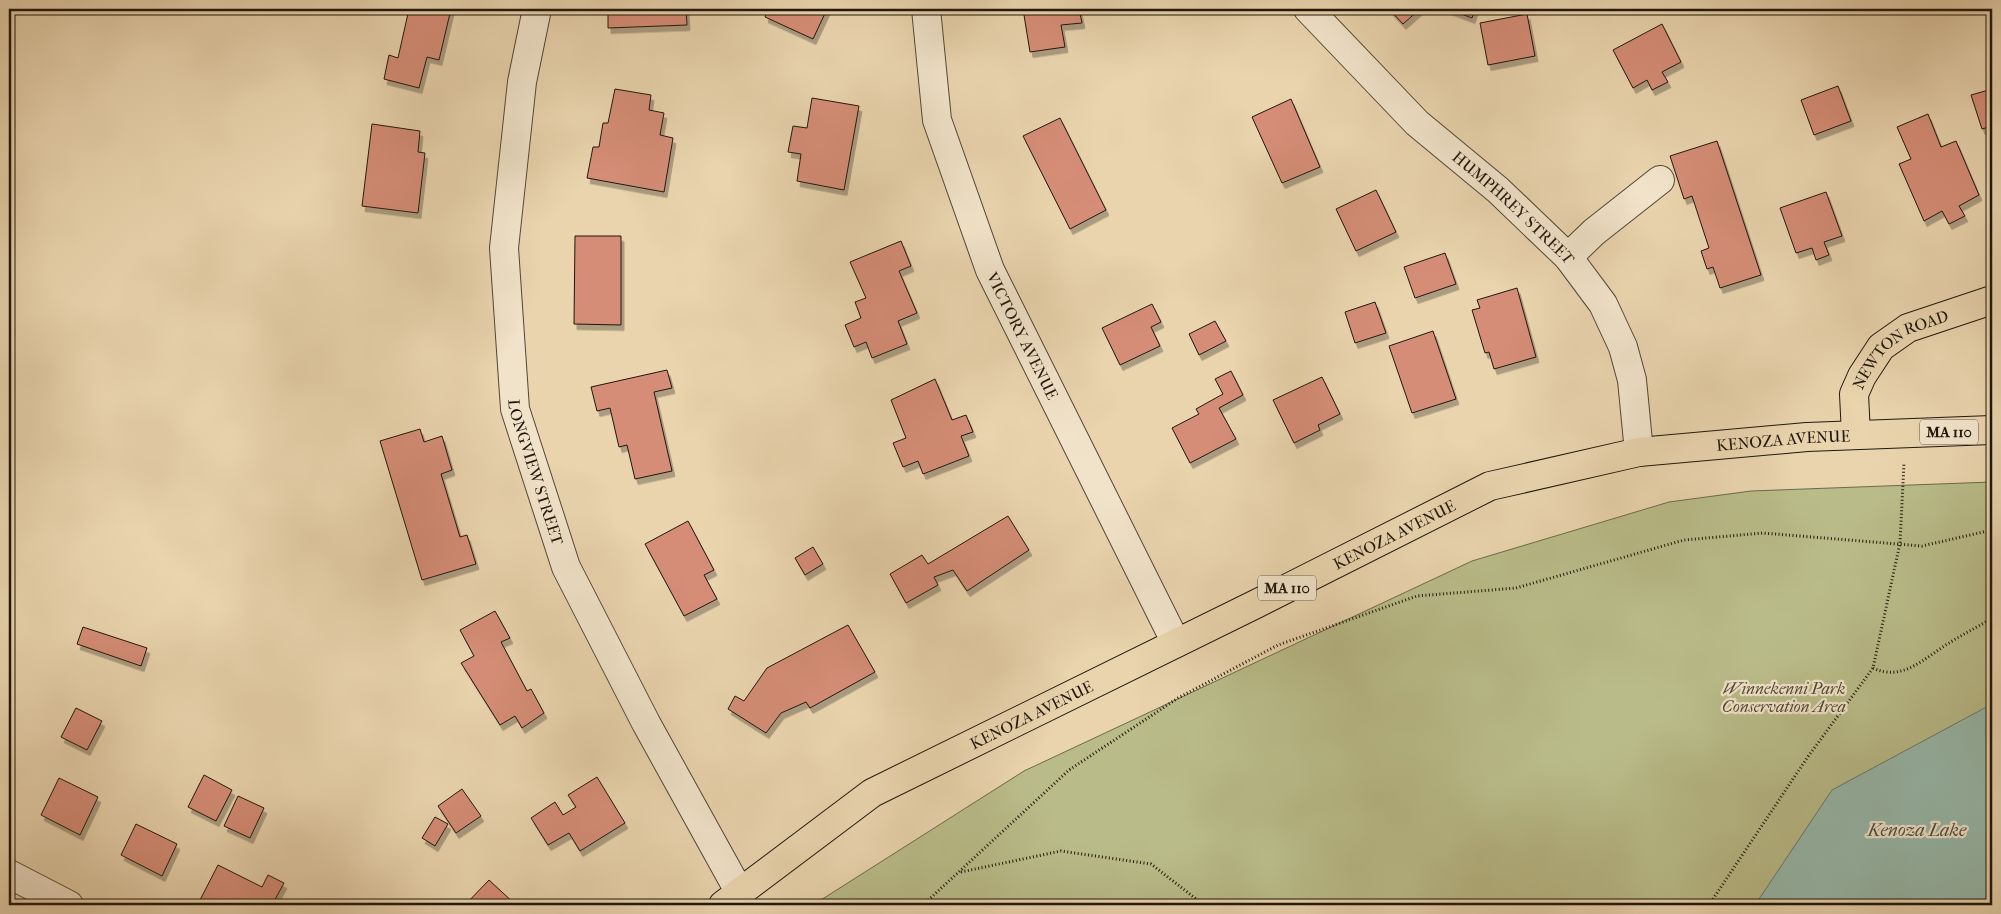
<svg xmlns="http://www.w3.org/2000/svg" width="2001" height="914" viewBox="0 0 2001 914" font-family="'IM FELL French Canon',serif">
	<style>
		.green { fill: #b9bc89; stroke: #6c6a4b }
		.water { fill: #97b8aa; stroke: #67786b }
		.building { fill: #d58d77; stroke: #20170d; filter: url(#shadow) }
		.lines { fill: none; stroke-linecap: round; stroke-linejoin: round }
		.minor-casing { stroke: #524635; stroke-width: 30 }
		.major-casing { stroke: #20170d; stroke-width: 30 }
		.path { stroke: #20170d; stroke-width: 3; stroke-dasharray: 1 2.5; stroke-linecap: butt }
		.minor { stroke: #f1e3ca; stroke-width: 28 }
		.major { stroke: #e9d4ae; stroke-width: 28 }
		.labels { text-anchor: middle; stroke-width: 4.5; stroke-linejoin: round; paint-order: stroke }
		.shield { fill: #f1e3ca; stroke: #5f5446; stroke-width: 1 }
		.shield-label { font-size: 15px; font-weight: bold; fill: #20170d }
		.street-label { font-size: 16px; fill: #20170d; stroke: #f1e3ca }
		.park-label { font-size: 16px; font-style: italic; fill: #4e4932; stroke: #f1e3ca }
		.water-label { font-size: 18px; font-style: italic; fill: #4a4f44; stroke: #f1e3ca }
	</style>
	<defs>
		<filter id="shadow"><feDropShadow dx="3" dy="5.5" stdDeviation="0" flood-color="#0004"/></filter>
	</defs>
	<rect width="100%" height="100%" fill="#e9d4ae"/>
	<filter id="stains"><feTurbulence type="fractalNoise" baseFrequency=".004" numOctaves="4"/><feColorMatrix values="0 0 0 0 .2 0 0 0 0 .09 0 0 0 0 .02 0 0 0 .5 -.17"/></filter>
	<radialGradient id="worn" r=".72"><stop offset=".6" stop-color="#630" stop-opacity="0"/><stop offset="1" stop-color="#630" stop-opacity=".3"/></radialGradient>
	<path class="green" d="M1992,482v423h-1179l211,-134 448,-210 197,-59 82,-11z"/>
	<path class="water" d="M1992,704v201h-237l77,-115z"/>
	<path class="building" d="M409,9h42l-12,51 -12,-3 -8,31 -35,-9 5,-24 9,3z
		M608,9h78l1,16 -79,3z
		M768,9h59l-14,30 -48,-22z
		M1023,9h56l3,14 -21,2 4,22 -35,5z
		M1389,9h31l-17,15z
		M1448,9h27l-3,9z
		M1527,14l8,42 -47,9 -8,-42z
		M1662,24l19,38 -19,10 6,10 -16,8 -5,-10 -14,8 -20,-38z
		M1838,86l13,35 -37,14 -13,-35z
		M615,89l36,6 -2,15 15,3 -4,22 13,3 -9,54 -77,-14 6,-31h6l4,-24h5z
		M1992,89v37l-10,3 -11,-34z
		M812,98l47,8 -15,84 -47,-9 4,-27 -13,-2 5,-26 14,2z
		M1291,99l29,68 -38,16 -30,-66z
		M1928,114l13,33 15,-6 23,54 -20,11 6,10 -16,8 -7,-13 -18,10 -25,-57 12,-5 -14,-32z
		M1060,118l46,92 -36,19 -47,-93z
		M372,124l48,7 -2,21 7,1 -7,60 -56,-7z
		M1717,141l44,134 -41,13 -7,-21 -6,2 -6,-18 8,-3 -17,-52 -8,3 -14,-43z
		M1376,190l20,42 -40,19 -20,-42z
		M1826,192l16,44 -18,6 5,13 -13,5 -4,-12 -16,5 -16,-45z
		M575,236h46v89l-47,-1z
		M901,241l10,25 -12,5 18,42 -19,8 9,23 -35,14 -6,-16 -12,5 -9,-22 16,-7 -6,-16 11,-4 -16,-36z
		M1445,253l11,31 -41,14 -11,-31z
		M1517,288l19,69 -42,12 -5,-17 -4,1 -13,-43 8,-2 -3,-8z
		M1375,302l11,31 -31,10 -10,-31z
		M1152,304l9,18 -10,5 9,19 -40,19 -18,-37z
		M1215,321l11,20 -27,14 -10,-21z
		M1433,331l23,68 -44,14 -23,-67z
		M667,370l5,18 -18,4 18,79 -37,8 -8,-34 -8,2 -9,-39 -13,3 -6,-24z
		M1231,371l12,24 -24,13 17,31 -46,24 -18,-35 27,-14 -3,-5 27,-15 -8,-15z
		M1322,377l18,37 -22,11 2,5 -26,13 -21,-43z
		M935,379l17,41 14,-5 7,17 -12,4 8,20 -46,18 -5,-13 -15,6 -10,-24 13,-5 -15,-38z
		M420,429l4,13 18,-6 10,34 -11,4 19,63 7,-2 9,29 -54,16 -42,-139z
		M1008,516l21,34 -62,41 -14,-21 -19,7 4,8 -32,18 -16,-29 32,-19 6,9z
		M688,521l26,49 -10,5 13,24 -33,17 -39,-72z
		M813,547l10,17 -18,11 -10,-17z
		M495,611l15,27 -9,4 26,49 4,-2 13,24 -22,15 -7,-12 -15,9 -39,-62 13,-7 -14,-26z
		M848,625l27,47 -65,36 -4,-6 -25,11 -15,20 -38,-24 7,-13 9,5 23,-33z
		M83,627l64,21 -6,18 -64,-22z
		M76,708l26,13 -15,29 -26,-13z
		M204,775l28,15 -16,31 -28,-14z
		M597,777l28,46 -45,28 -11,-18 -21,12 -17,-27 24,-16 8,13 13,-8 -8,-12z
		M59,778l39,19 -18,38 -39,-20z
		M462,789l19,27 -25,17 -18,-27z
		M238,796l26,12 -14,30 -26,-12z
		M435,817l13,7 -13,22 -13,-8z
		M136,824l41,20 -15,32 -41,-21z
		M218,865l44,22 6,-12 16,8 -12,22h-62l-10,-5z
		M489,880l27,25h-51z"/>
	<g class="lines">
		<g class="minor-casing">
			<g id="minor">
				<path id="s1" d="M537,9l-15,73 -18,166 11,161 51,158 80,156 94,170"/>
				<path id="s2" d="M926,9l11,111 53,150 186,373"/>
				<path id="s3" d="M1308,9l109,114 81,67 70,67 35,47 20,43 9,33 7,72"/>
				<path d="M1568,257l26,-25 66,-52"/>
				<path d="M9,874l60,31"/>
			</g>
		</g>
		<g class="major-casing">
			<g id="major">
				<path id="s4" d="M1856,435l-2,-41 8,-18 19,-29 27,-19 84,-28"/>
				<path id="s5" d="M723,905l149,-112 384,-189 234,-118 149,-34 168,-15 185,-7"/>
			</g>
		</g>
		<path class="path" d="M1873,668c30,14 51,-10 76,-25 14,-9 29,-16 43,-25
			M961,872l100,-21 90,13 53,41
			M923,905l146,-135 109,-72 100,-53 139,-49 99,-8 168,-48 79,-7 159,13 70,-16
			M1709,905l98,-147 66,-90 27,-125 4,-80"/>
		<use href="#minor" class="minor"/>
		<use href="#major" class="major"/>
	</g>
	<g class="labels">
		<g class="shield">
			<rect x="1920" y="419.5" width="58" height="25" rx="4"/>
			<rect x="1258" y="575.5" width="58" height="25" rx="4"/>
		</g>
		<g class="shield-label">
			<text x="1949" y="437">MA 110</text>
			<text x="1287" y="593">MA 110</text>
		</g>
		<g class="street-label">
			<text dy="6" stroke="none"><textPath href="#s3" startOffset="286">HUMPHREY STREET</textPath></text>
			<text dy="6" stroke="none"><textPath href="#s2" startOffset="344">VICTORY AVENUE</textPath></text>
			<text dy="6" stroke="none"><textPath href="#s4" startOffset="109">NEWTON ROAD</textPath></text>
			<text dy="6" stroke="none"><textPath href="#s5" startOffset="1174">KENOZA AVENUE</textPath></text>
			<text dy="6" stroke="none"><textPath href="#s1" startOffset="469">LONGVIEW STREET</textPath></text>
			<text dy="6" stroke="none"><textPath href="#s5" startOffset="769">KENOZA AVENUE</textPath></text>
			<text dy="6" stroke="none"><textPath href="#s5" startOffset="364">KENOZA AVENUE</textPath></text>
		</g>
		<g class="park-label">
			<text x="1784" y="694">Winnekenni Park<tspan x="1784" dy="18">Conservation Area</tspan></text>
		</g>
		<g class="water-label">
			<text x="1917" y="836">Kenoza Lake</text>
		</g>
	</g>
	<rect width="2001" height="914" fill="none" stroke="#e9d4ae" stroke-width="30"/>
	<rect x="10" y="10" width="1981" height="894" fill="none" stroke="#20170d" stroke-width="2.5"/>
	<rect x="15" y="15" width="1971" height="884" fill="none" stroke="#20170d"/>
	<rect width="100%" height="100%" filter="url(#stains)"/>
	<rect width="100%" height="100%" fill="url(#worn)"/>
</svg>
